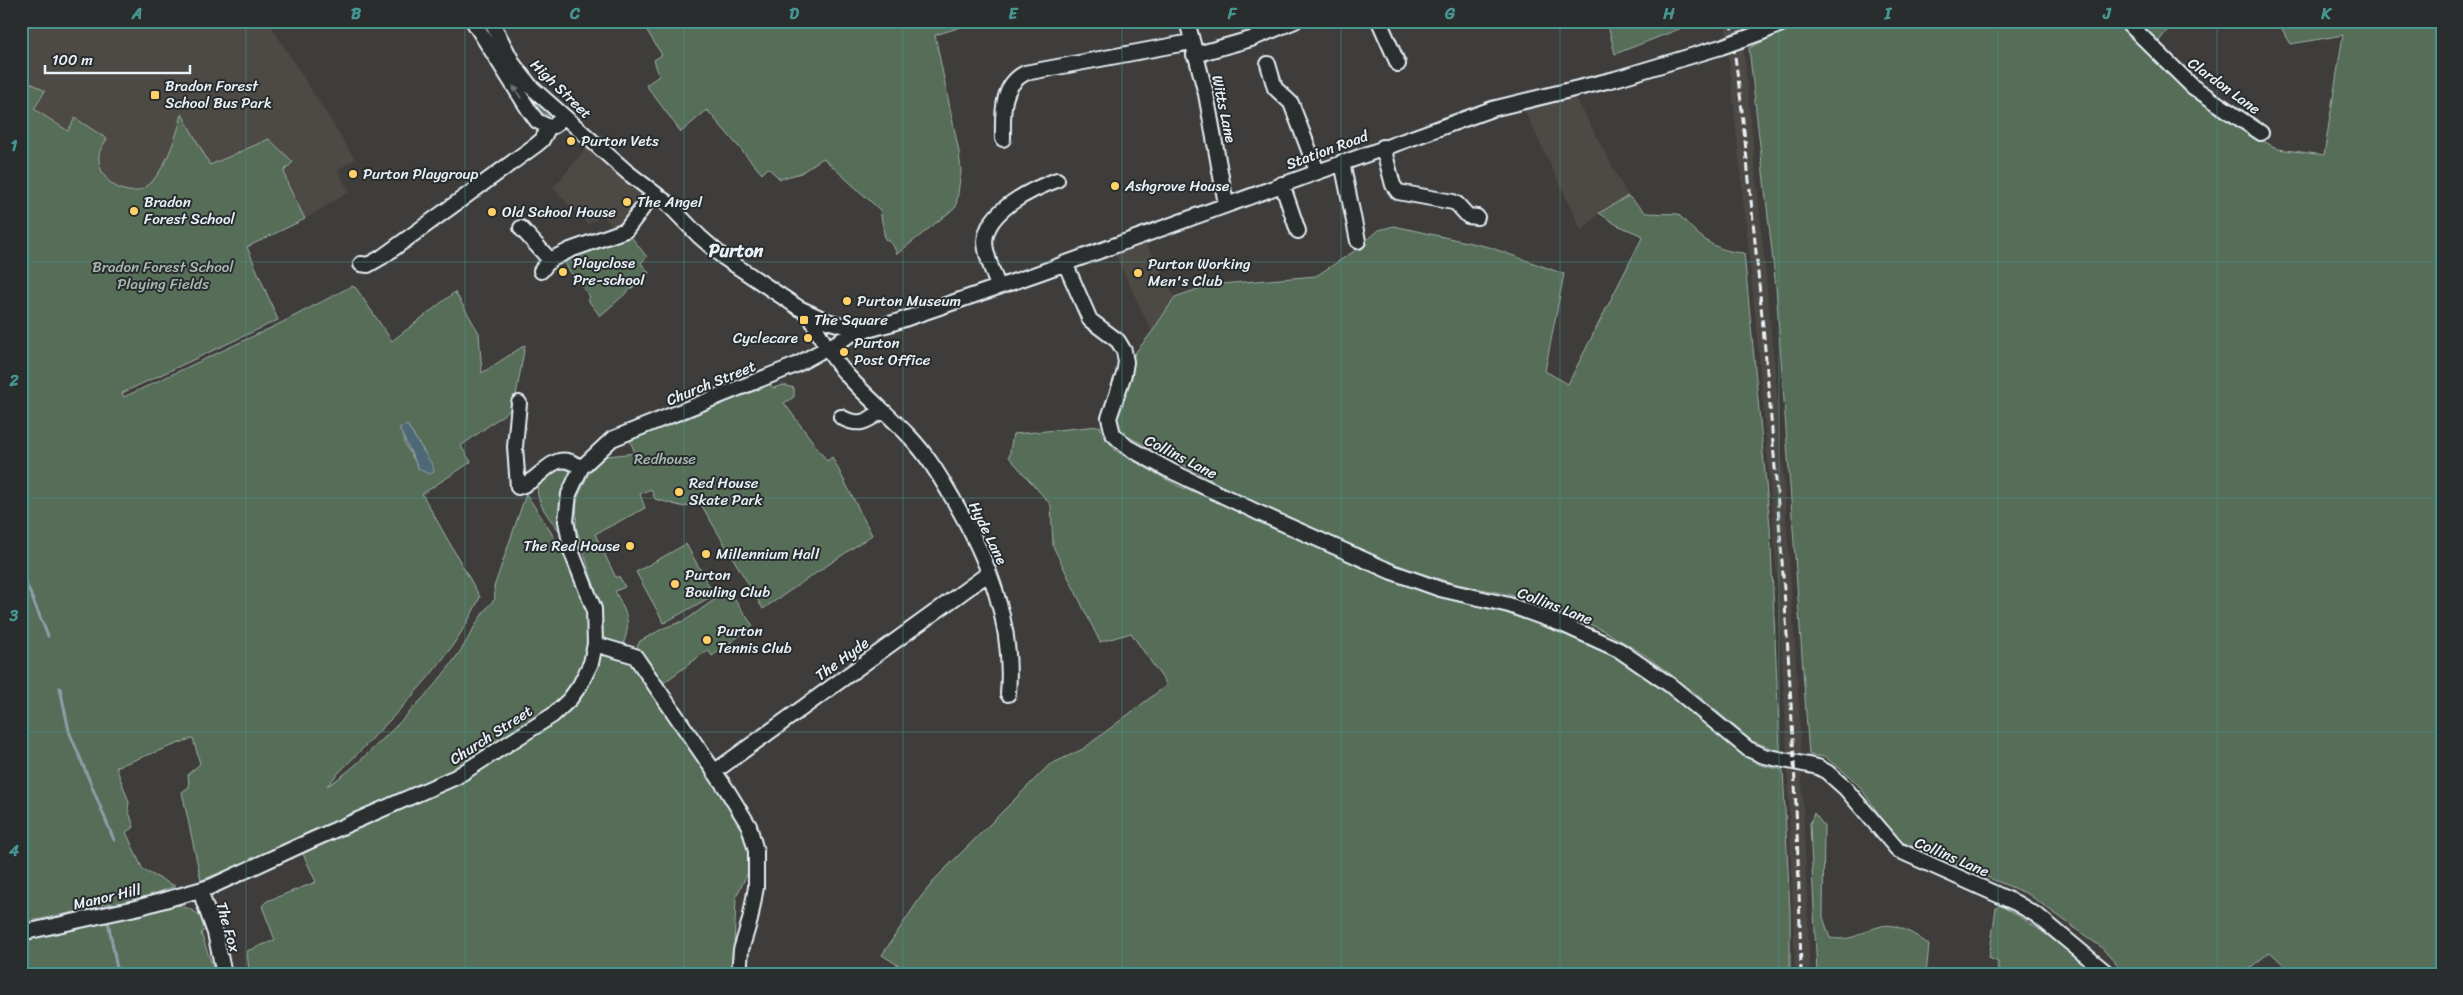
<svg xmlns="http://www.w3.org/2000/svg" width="2463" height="995" viewBox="0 0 2463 995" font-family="Sriracha,sans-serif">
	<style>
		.built { fill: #4e4844 }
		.green { fill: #566d59; stroke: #9fafa8; fill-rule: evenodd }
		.water { fill: #506875; stroke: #8d9fa9 }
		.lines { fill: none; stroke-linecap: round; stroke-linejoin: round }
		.stream { stroke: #8d9fa9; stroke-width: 3 }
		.minor-casing { stroke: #e8f1f8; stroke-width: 18 }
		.minor { stroke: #2a2d2e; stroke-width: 14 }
		.rail { stroke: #e8f1f8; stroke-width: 3; stroke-dasharray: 8 4; stroke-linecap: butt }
		.minor-bridge-casing { stroke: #e8f1f8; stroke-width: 18; stroke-linecap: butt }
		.minor-bridge { stroke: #2a2d2e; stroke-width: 14 }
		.oneway { fill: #6c7275 }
		.grid { fill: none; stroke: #459590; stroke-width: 1; stroke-opacity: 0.55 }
		.poi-dot { fill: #ffd166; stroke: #2a2d2e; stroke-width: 2 }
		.labels { text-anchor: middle; stroke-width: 4; stroke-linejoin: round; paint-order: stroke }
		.poi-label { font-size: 15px; fill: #e8f1f8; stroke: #2a2d2e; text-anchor: start }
		.street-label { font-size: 15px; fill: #e8f1f8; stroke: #2a2d2e }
		.park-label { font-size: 15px; fill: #a6b6b0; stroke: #2a2d2e }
		.quarter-label { font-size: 18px; font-weight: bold; fill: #e8f1f8; stroke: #2a2d2e }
		.neatline { fill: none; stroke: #459590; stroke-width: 2 }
		.grid-label { font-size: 16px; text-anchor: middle; font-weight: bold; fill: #459590 }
	</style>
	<rect width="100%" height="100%" fill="#3f3d3b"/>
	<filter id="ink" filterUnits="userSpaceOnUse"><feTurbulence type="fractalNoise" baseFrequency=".02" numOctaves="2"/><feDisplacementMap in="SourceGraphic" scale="10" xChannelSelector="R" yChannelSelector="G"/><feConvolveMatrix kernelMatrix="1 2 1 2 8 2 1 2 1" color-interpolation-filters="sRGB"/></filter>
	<g filter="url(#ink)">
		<path class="built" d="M21,21h247l87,138 -17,11 11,22 -44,27 -58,28 31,73 -120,57 -137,-202z
			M1725,21h16l38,391 20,295 11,267h-15l-9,-248 -13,-207 -19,-216z
			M1573,92l55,104 -29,17 -17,18 -61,-128z
			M587,147l60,47 -30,37 -15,-16 -14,10 -35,-37z
			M1144,240l31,57 -23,35 -38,-80z"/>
		<path class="green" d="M641,21h340l-46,14 24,117 2,20 -5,35 -59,47 -4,-9 -8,-6 -5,-29 -57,-52 -22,15 -21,6 -12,-11 -6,6 -55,-64 -26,22 -35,-47 13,-9 -5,-16 8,-5z
			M1607,21h83l2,3 -77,30z
			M1807,21h308l13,12 11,-12h36l-17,21 44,44 18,25 -4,2 4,4 58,32 46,6 19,-120 -52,9 -14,-23h165v953h-164l8,-7 -16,-15 -28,22h-117l-24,-27 -73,-53 -131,-54 -37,-53 -11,-11 -24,-19 -16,-2 -33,-468 -27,-239z
			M31,83l14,8 -11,18 34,22 7,-13 32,21c-4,6 -9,12 -8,21 0,21 29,41 48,26 18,-14 30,-51 35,-72l28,51 59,-26 24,23 -9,9 4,14 17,34 -58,28 31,73 -156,73 2,4 153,-72 75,-39 4,2 36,53 63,-49 24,41 3,40 43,-28 -11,62 -53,39 10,16 -49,32 58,103c-26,58 -70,102 -113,147 -13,14 -28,27 -40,42 22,-13 40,-32 59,-50 26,-26 52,-52 73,-83 12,-17 20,-39 36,-54l-1,-12 32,-93c31,47 63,92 64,150l14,12 29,7 2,-12 5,-10 24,-13 22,-8 42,-30 25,36 -41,30 -4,-6 -54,40 97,148v28l-15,31 -3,77h-490l6,-3 -2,-20 28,-11 -13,-34 5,-5 49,-19 -18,-39 -97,37 -19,-88 7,-5 -1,-13 12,-10 -7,-26 -77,29 13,35 -1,7 6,18 -8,5 17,38 32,16 -44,16 -34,3 -3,3 -73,15v-828l5,-8h2zM407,425l18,28 -6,16 -15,-27z
			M522,88l27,26 1,2 -12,-5z
			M1628,196l18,17 32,1c21,22 34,37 66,39l26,273 10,225 -28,-10 -59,-50 -48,-36 -44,-26 -45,-19 -49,-16 -51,-10 -66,-20 -155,-69 -28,-18 -82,-42 -11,-15 21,-67 17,-21 23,-35 34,-12 107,-9 37,-24 26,-22 15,-4 95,21 75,27 -19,97 23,13 75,-148 -26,-11 -18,-12z
			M629,234l18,23 -6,6 8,10 -49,43 -12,-16 2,-3 -22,-28 -4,-9z
			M769,383l4,5 10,-3 11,3v9l-10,6 43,58 5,-4 40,78 -109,74 -64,-108 -15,6 -29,-8 -4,-10 -11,5 5,14 -50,26 21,44 3,-2 6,11 -10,4c11,22 17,29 8,54l-6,3 -11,-6 -4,-9 -1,-25 -25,-81 1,-28 11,-24 9,-12 10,-7 28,-3 -6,-15 60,-20z
			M1100,426l2,7 14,18 62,35 59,22 207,90 39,7 71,21 65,32 82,59 32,31 27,17 23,5 7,141v63h-878l-30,-19 38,-57 18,-22 111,-111 34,-16 84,-64 -36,-52 -31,9 -47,-96 -2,-41 -42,-48 4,-23z
			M558,466l11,2 2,3 -6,16 -4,46c-9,-11 -31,-36 -21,-52 4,-6 12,-10 18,-15z
			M686,544l28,51 -50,28 -28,-51z
			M1814,813l10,13 -1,91 7,21c26,4 30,-7 52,-12 14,-4 36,10 47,19l-3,29h-109l-7,-150z
			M178,905c14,4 23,9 31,22l-8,6 14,41h-194v-36l123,-28z
			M1999,905c35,18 66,43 96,69h-97v-12l-9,-4 7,-50z"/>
		<path class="water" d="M407,425l26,41 1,6 -5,2 -10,-5 -20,-41z"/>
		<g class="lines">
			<path class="stream" d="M21,571l27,65
				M60,688l9,43 45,109
				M108,921l10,53"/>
			<g class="minor-casing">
				<path id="minor" d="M473,21l56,89 8,11 12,6
					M491,21l23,44 17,22 96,85 39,30 33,34 24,21 76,51 28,13 32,9 12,-1 22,-6 143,-49 456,-165 123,-30 106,-32
					M1187,21l19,73 20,110
					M1379,21l19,43
					M2126,21l67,66 68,46
					M1760,33l28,-12
					M1194,55l57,-16 44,-18
					M1268,64l7,24 16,15 26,68
					M1003,139c0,-24 -3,-53 22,-66l166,-31
					M1383,147l10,38 5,7 55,10 4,2 11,12 9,1
					M1342,162l16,79
					M1282,184l16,47
					M521,228l29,32 -9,11
					M550,260l20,-10 56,-20 28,-37
					M1065,263l25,57 28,21 6,10 2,11 -2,12 -15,44 4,16 14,13 42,23 88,42 135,60 48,17 69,16 55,20 55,25 51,35 78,64 16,7 54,11 9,5 18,16 53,62 118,53 22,13 70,58
					M361,264l7,1 14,-8 154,-112 6,-5 7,-13 5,-1 9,-9
					M998,287c-4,-14 -13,-31 -13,-46 2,-31 47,-52 72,-61
					M811,315c1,8 7,16 11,24 21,41 57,65 88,98 18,19 30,40 43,62 35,60 61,124 55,195
					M519,403l-4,44 3,40c25,-6 35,-42 63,-19
					M841,417c17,10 26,5 40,-6
					M595,644l40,12 92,134 22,36 7,25v36l-6,33 -9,30 -2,24
					M714,772l275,-199
					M200,891l15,42 9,41
					M21,933l119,-26 70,-20 102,-47 144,-63 97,-62 17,-16 10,-14 11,-22 4,-19 -1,-35 -22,-56 -6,-32 3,-27 12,-26 31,-29 184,-74 56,-31 3,-4"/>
			</g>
			<use href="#minor" class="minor"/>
			<path class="rail" d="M1731,21c3,34 9,67 12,100 29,283 53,568 58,853"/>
			<g class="minor-bridge-casing">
				<path id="minor-bridge" d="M1721,47l39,-14"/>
			</g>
			<use href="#minor-bridge" class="minor-bridge"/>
		</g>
		<defs><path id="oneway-solid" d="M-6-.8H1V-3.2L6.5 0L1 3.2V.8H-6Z" transform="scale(1.25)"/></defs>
		<use class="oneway" href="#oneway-solid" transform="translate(517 92) rotate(-123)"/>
	</g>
	<path class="grid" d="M246,21v953M465,21v953M684,21v953M903,21v953M1122,21v953M1341,21v953M1560,21v953M1779,21v953M1998,21v953M2217,21v953M21,262h2421M21,498h2421M21,732h2421"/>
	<g class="poi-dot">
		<rect x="150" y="90" width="10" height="10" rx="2.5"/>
		<circle cx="571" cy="141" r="5"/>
		<circle cx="353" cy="174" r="5"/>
		<circle cx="1115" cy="186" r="5"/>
		<circle cx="627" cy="202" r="5"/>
		<circle cx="134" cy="211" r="5"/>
		<circle cx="492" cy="212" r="5"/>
		<circle cx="563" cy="272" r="5"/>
		<circle cx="1138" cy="273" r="5"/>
		<circle cx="847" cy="301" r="5"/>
		<rect x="799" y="315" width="10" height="10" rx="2.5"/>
		<circle cx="808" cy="338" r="5"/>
		<circle cx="844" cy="352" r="5"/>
		<circle cx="679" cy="492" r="5"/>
		<circle cx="630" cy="546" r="5"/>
		<circle cx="706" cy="554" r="5"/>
		<circle cx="675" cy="584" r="5"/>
		<circle cx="707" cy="640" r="5"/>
	</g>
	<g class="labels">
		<g class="poi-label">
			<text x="165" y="91">Bradon Forest<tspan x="165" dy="17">School Bus Park</tspan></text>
			<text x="581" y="146">Purton Vets</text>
			<text x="363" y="179">Purton Playgroup</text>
			<text x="1125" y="191">Ashgrove House</text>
			<text x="144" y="207">Bradon<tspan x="144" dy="17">Forest School</tspan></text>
			<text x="637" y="207">The Angel</text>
			<text x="502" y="217">Old School House</text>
			<text x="573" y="268">Playclose<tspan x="573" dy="17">Pre-school</tspan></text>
			<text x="1148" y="269">Purton Working<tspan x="1148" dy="17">Men's Club</tspan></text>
			<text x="857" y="306">Purton Museum</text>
			<text x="814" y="325">The Square</text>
			<text x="798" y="343" text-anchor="end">Cyclecare</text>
			<text x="854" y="348">Purton<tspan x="854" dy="17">Post Office</tspan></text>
			<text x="689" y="488">Red House<tspan x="689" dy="17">Skate Park</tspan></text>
			<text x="620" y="551" text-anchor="end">The Red House</text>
			<text x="716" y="559">Millennium Hall</text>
			<text x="685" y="580">Purton<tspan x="685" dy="17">Bowling Club</tspan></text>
			<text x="717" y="636">Purton<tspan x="717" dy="17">Tennis Club</tspan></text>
		</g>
		<g class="street-label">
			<text transform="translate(2224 86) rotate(36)" y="5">Clardon Lane</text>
			<text transform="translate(561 89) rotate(44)" y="5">High Street</text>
			<text transform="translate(1224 109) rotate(78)" y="5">Witts Lane</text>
			<text transform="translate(1327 150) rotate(-20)" y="5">Station Road</text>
			<text transform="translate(711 383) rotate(-22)" y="5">Church Street</text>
			<text transform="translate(1181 457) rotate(27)" y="5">Collins Lane</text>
			<text transform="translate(988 533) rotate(64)" y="5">Hyde Lane</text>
			<text transform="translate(1555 606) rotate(21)" y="5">Collins Lane</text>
			<text transform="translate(842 659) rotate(-36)" y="5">The Hyde</text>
			<text transform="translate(491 735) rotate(-33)" y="5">Church Street</text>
			<text transform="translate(1952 857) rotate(23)" y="5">Collins Lane</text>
			<text transform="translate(107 897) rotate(-13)" y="5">Manor Hill</text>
			<text transform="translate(228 927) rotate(74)" y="5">The Fox</text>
		</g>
		<g class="park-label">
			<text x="163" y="272">Bradon Forest School<tspan x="163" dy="17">Playing Fields</tspan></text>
			<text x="665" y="464">Redhouse</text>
		</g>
		<g class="quarter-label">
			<text x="736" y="257">Purton</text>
		</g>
	</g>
	<rect width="2463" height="995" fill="none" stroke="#2a2d2e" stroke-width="55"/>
	<path d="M45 65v8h145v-8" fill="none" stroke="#e8f1f8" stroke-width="2.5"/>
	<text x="52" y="65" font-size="15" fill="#e8f1f8" stroke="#2a2d2e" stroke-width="4" paint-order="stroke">100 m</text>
	<rect x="28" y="28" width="2408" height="940" class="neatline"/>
	<g class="grid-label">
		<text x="137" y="19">A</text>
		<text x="356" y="19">B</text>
		<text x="575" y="19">C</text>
		<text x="794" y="19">D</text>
		<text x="1013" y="19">E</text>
		<text x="1232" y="19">F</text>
		<text x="1450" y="19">G</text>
		<text x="1669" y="19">H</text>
		<text x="1888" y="19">I</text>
		<text x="2107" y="19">J</text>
		<text x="2326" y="19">K</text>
		<text x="14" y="151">1</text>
		<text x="14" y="386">2</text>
		<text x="14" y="621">3</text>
		<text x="14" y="856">4</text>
	</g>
</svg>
